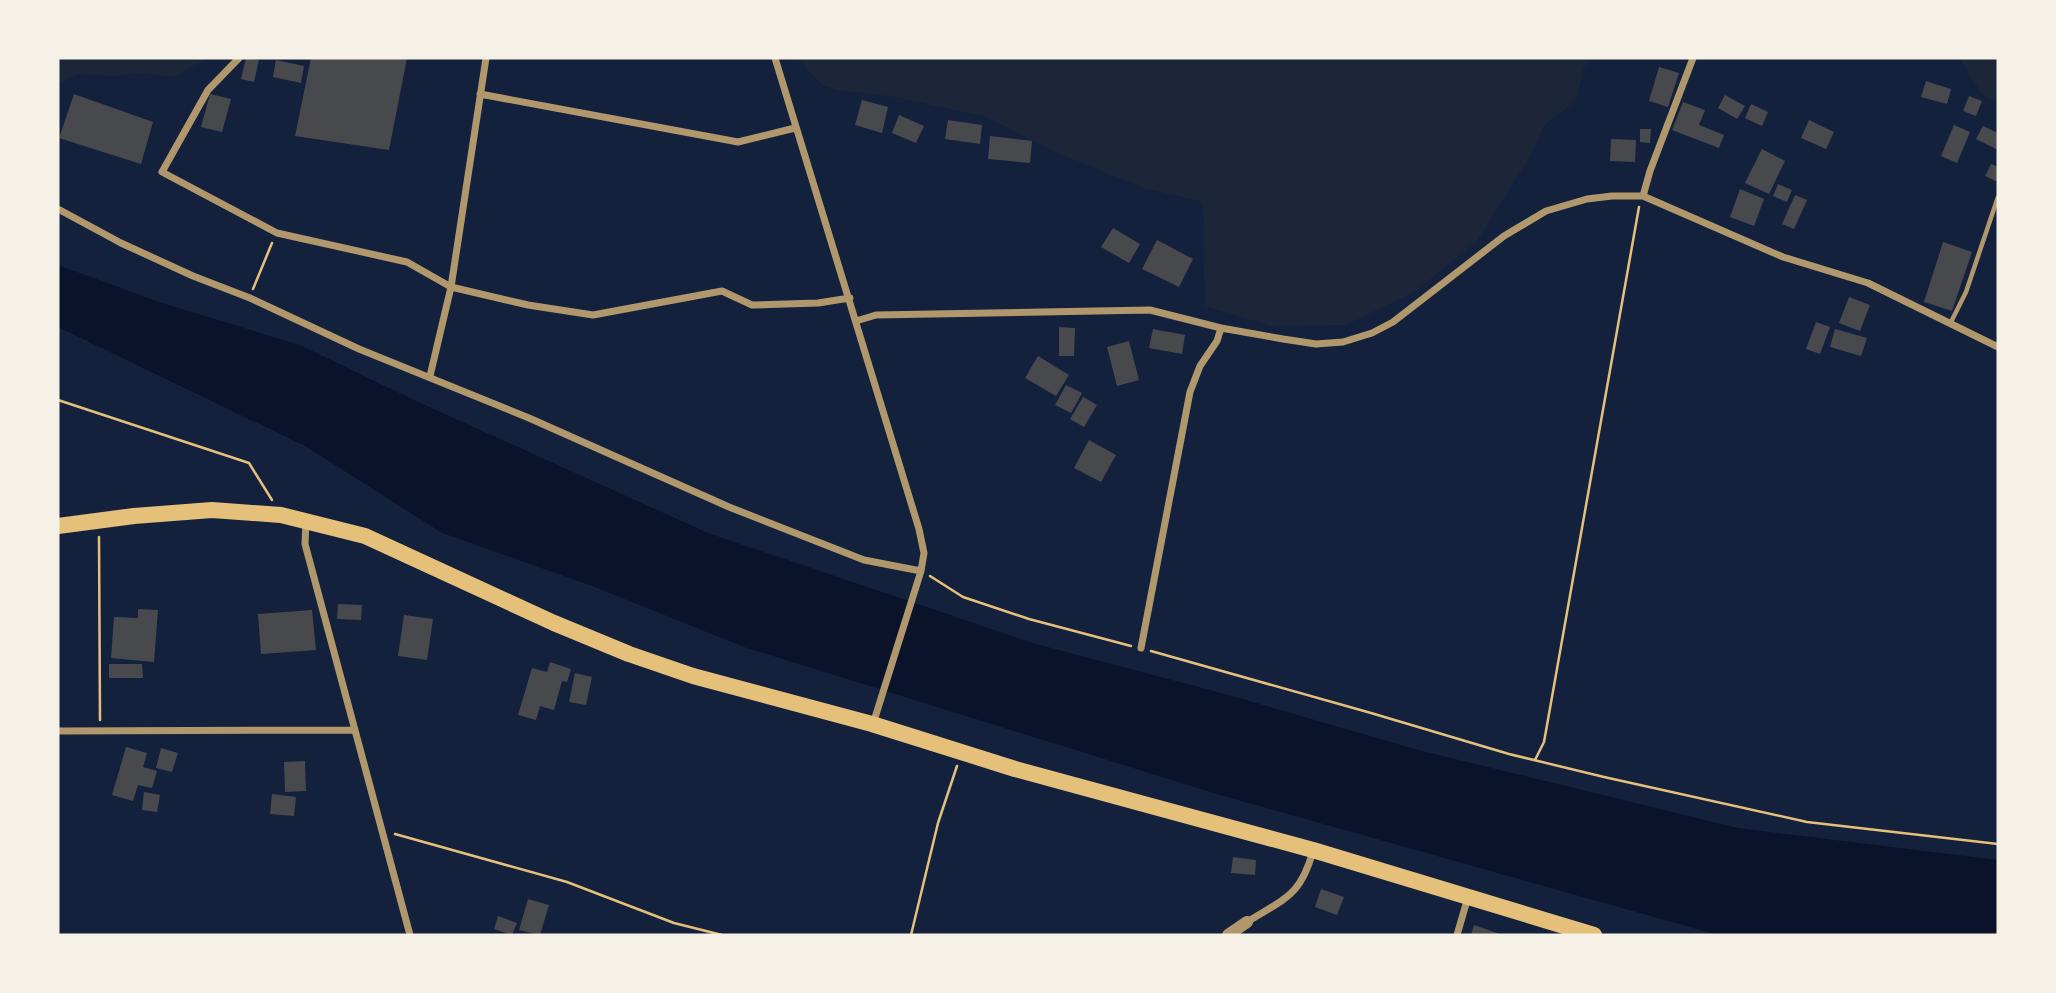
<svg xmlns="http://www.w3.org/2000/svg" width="2056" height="993" viewBox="0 0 2056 993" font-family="'Space Grotesk',sans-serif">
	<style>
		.green { fill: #1d2539 }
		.water { fill: #0b132b }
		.building { fill: #48494c }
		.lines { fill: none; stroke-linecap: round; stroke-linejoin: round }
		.path { stroke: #e5c07b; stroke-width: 2.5 }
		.service { stroke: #b1986c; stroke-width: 4.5 }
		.minor { stroke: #b1986c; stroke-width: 7 }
		.tertiary { stroke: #b1986c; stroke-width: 12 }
		.primary { stroke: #e5c07b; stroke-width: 16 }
	</style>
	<rect width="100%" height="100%" fill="#14213d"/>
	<path class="green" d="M58,58h150l-36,19 -31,-4 -30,3 -33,-2 -20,10z
		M797,58h796l-9,9 -8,34 -31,23 -16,34 -52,83 -61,50 -70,34 -74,1 -67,-20 -2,-104 -59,-14 -84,-34 -73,-37 -92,-20 -57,-7 -16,-5z
		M1959,58h39v44l-16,-8z"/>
	<path class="water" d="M58,265l101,37 141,43 114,55 294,133 328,111 193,51 193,56 316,77 260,32v75h-280l-498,-140 -476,-148 -152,-61 -150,-53 -137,-87 -247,-119z"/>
	<path class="building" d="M246,58l13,2 -5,22 -13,-3z
		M311,58h96l-18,92 -94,-14z
		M276,60l28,6 -3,17 -28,-6z
		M1659,67l20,6 -11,34 -19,-6z
		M1926,81l25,8 -4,15 -26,-7z
		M74,94l79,28 -12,42 -82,-26z
		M210,94l21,5 -9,33 -21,-5z
		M1725,95l20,11 -8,13 -19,-11z
		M1969,96l13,5 -6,15 -13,-5z
		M862,100l26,7 -6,26 -27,-8z
		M1683,102l22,8 -6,15 25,10 -5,13 -47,-18z
		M1751,104l17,8 -6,14 -17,-8z
		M899,115l25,11 -8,17 -24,-10z
		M948,120l34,5 -2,19 -35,-5z
		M1809,120l25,12 -8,17 -25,-11z
		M1954,125l16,7 -13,31 -16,-7z
		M1983,126l15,7v17l-22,-11z
		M1640,129h11l-1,14 -10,-1z
		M990,136l42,5 -2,22 -42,-4z
		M1611,139l25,1 -1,22 -25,-1z
		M1762,149l23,12 -16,33 -24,-11z
		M1991,164l7,3v15l-13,-6z
		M1778,184l14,6 -5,12 -14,-6z
		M1740,189l24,10 -10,27 -24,-9z
		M1795,195l12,5 -13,29 -12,-5z
		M1113,228l27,16 -11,19 -28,-16z
		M1157,240l36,19 -14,28 -37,-18z
		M1943,242l29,10 -20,59 -28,-9z
		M1849,297l21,8 -10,26 -21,-8z
		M1816,322l14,5 -10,27 -14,-5z
		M1059,327l16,1 -1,28h-15z
		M1153,329l32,6 -3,19 -33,-6z
		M1835,329l32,9 -6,18 -31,-9z
		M1129,341l10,39 -22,6 -10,-39z
		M1038,356l31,19 -13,21 -31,-18z
		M1066,385l16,8 -11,20 -16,-8z
		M1083,397l14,8 -13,22 -14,-8z
		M1089,440l27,15 -15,27 -27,-14z
		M338,604l24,1 -1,15 -24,-1z
		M138,609l20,1 -4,52 -43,-4 3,-41 24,1z
		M312,610l4,40 -55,4 -3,-40z
		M404,615l29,4 -6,41 -29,-4z
		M550,662l21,7 -4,13 -5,-1 -8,29 -14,-4 -4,14 -18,-5 14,-47 15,4z
		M109,664h33l1,14h-34z
		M575,673l17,4 -6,28 -17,-3z
		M126,747l21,6 -4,14 14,4 -5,17 -14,-3 -5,16 -21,-6z
		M161,748l17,5 -6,19 -16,-4z
		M305,761l1,30 -21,1 -1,-30z
		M144,792l16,3 -3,17 -15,-2z
		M272,794l24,3 -2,19 -24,-2z
		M1233,857l23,3 -1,15 -24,-2z
		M1321,889l23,8 -7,18 -22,-8z
		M528,899l21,6 -9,30 -21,-5z
		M498,916l19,7 -5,12 -18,-6z
		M1474,925l29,10h-32z"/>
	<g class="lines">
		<path class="path" d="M253,289l19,-46
			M58,400l191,63 23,37
			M99,537l1,183
			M930,576l33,21 66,22 102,27
			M1151,651l220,62 138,41 95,23 203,45 191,22
			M1535,760l9,-18 95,-535
			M395,834l172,48 107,41 48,12
			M911,935l27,-112 19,-57"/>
		<path class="service" d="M1950,324l16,-32 32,-95"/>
		<path class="minor" d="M239,58l-31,32 -46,82 115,61 130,29 44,25 77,18 65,10 129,-24 30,14 66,-2 32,-5
			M775,58l144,471 5,24 -3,18 -48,153
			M480,94l258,48 57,-14
			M1643,196l7,-25 43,-113
			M58,209l63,34 72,33 57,22 109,51 170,69 200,89 135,53 57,11
			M856,321l20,-6 274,-5 71,18 62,11 33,5 27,-2 29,-9 21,-11 111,-86 42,-25 41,-12 25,-3h31l140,61 85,26 130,64
			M430,376l21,-89 35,-229
			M306,521l-1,23 105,391
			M1141,648l49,-256 10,-26 17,-25 4,-13
			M58,731l297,-1
			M1247,922c38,-24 53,-25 66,-71
			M1457,935l11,-38"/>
		<path class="tertiary" d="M1228,935l19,-13"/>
		<path class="primary" d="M58,526l76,-10 78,-6 69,5 84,21 189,87 75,31 64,22 179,48 143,45 298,81 281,85"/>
	</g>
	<rect width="2056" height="993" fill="none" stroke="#f6f1e7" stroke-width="119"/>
</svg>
